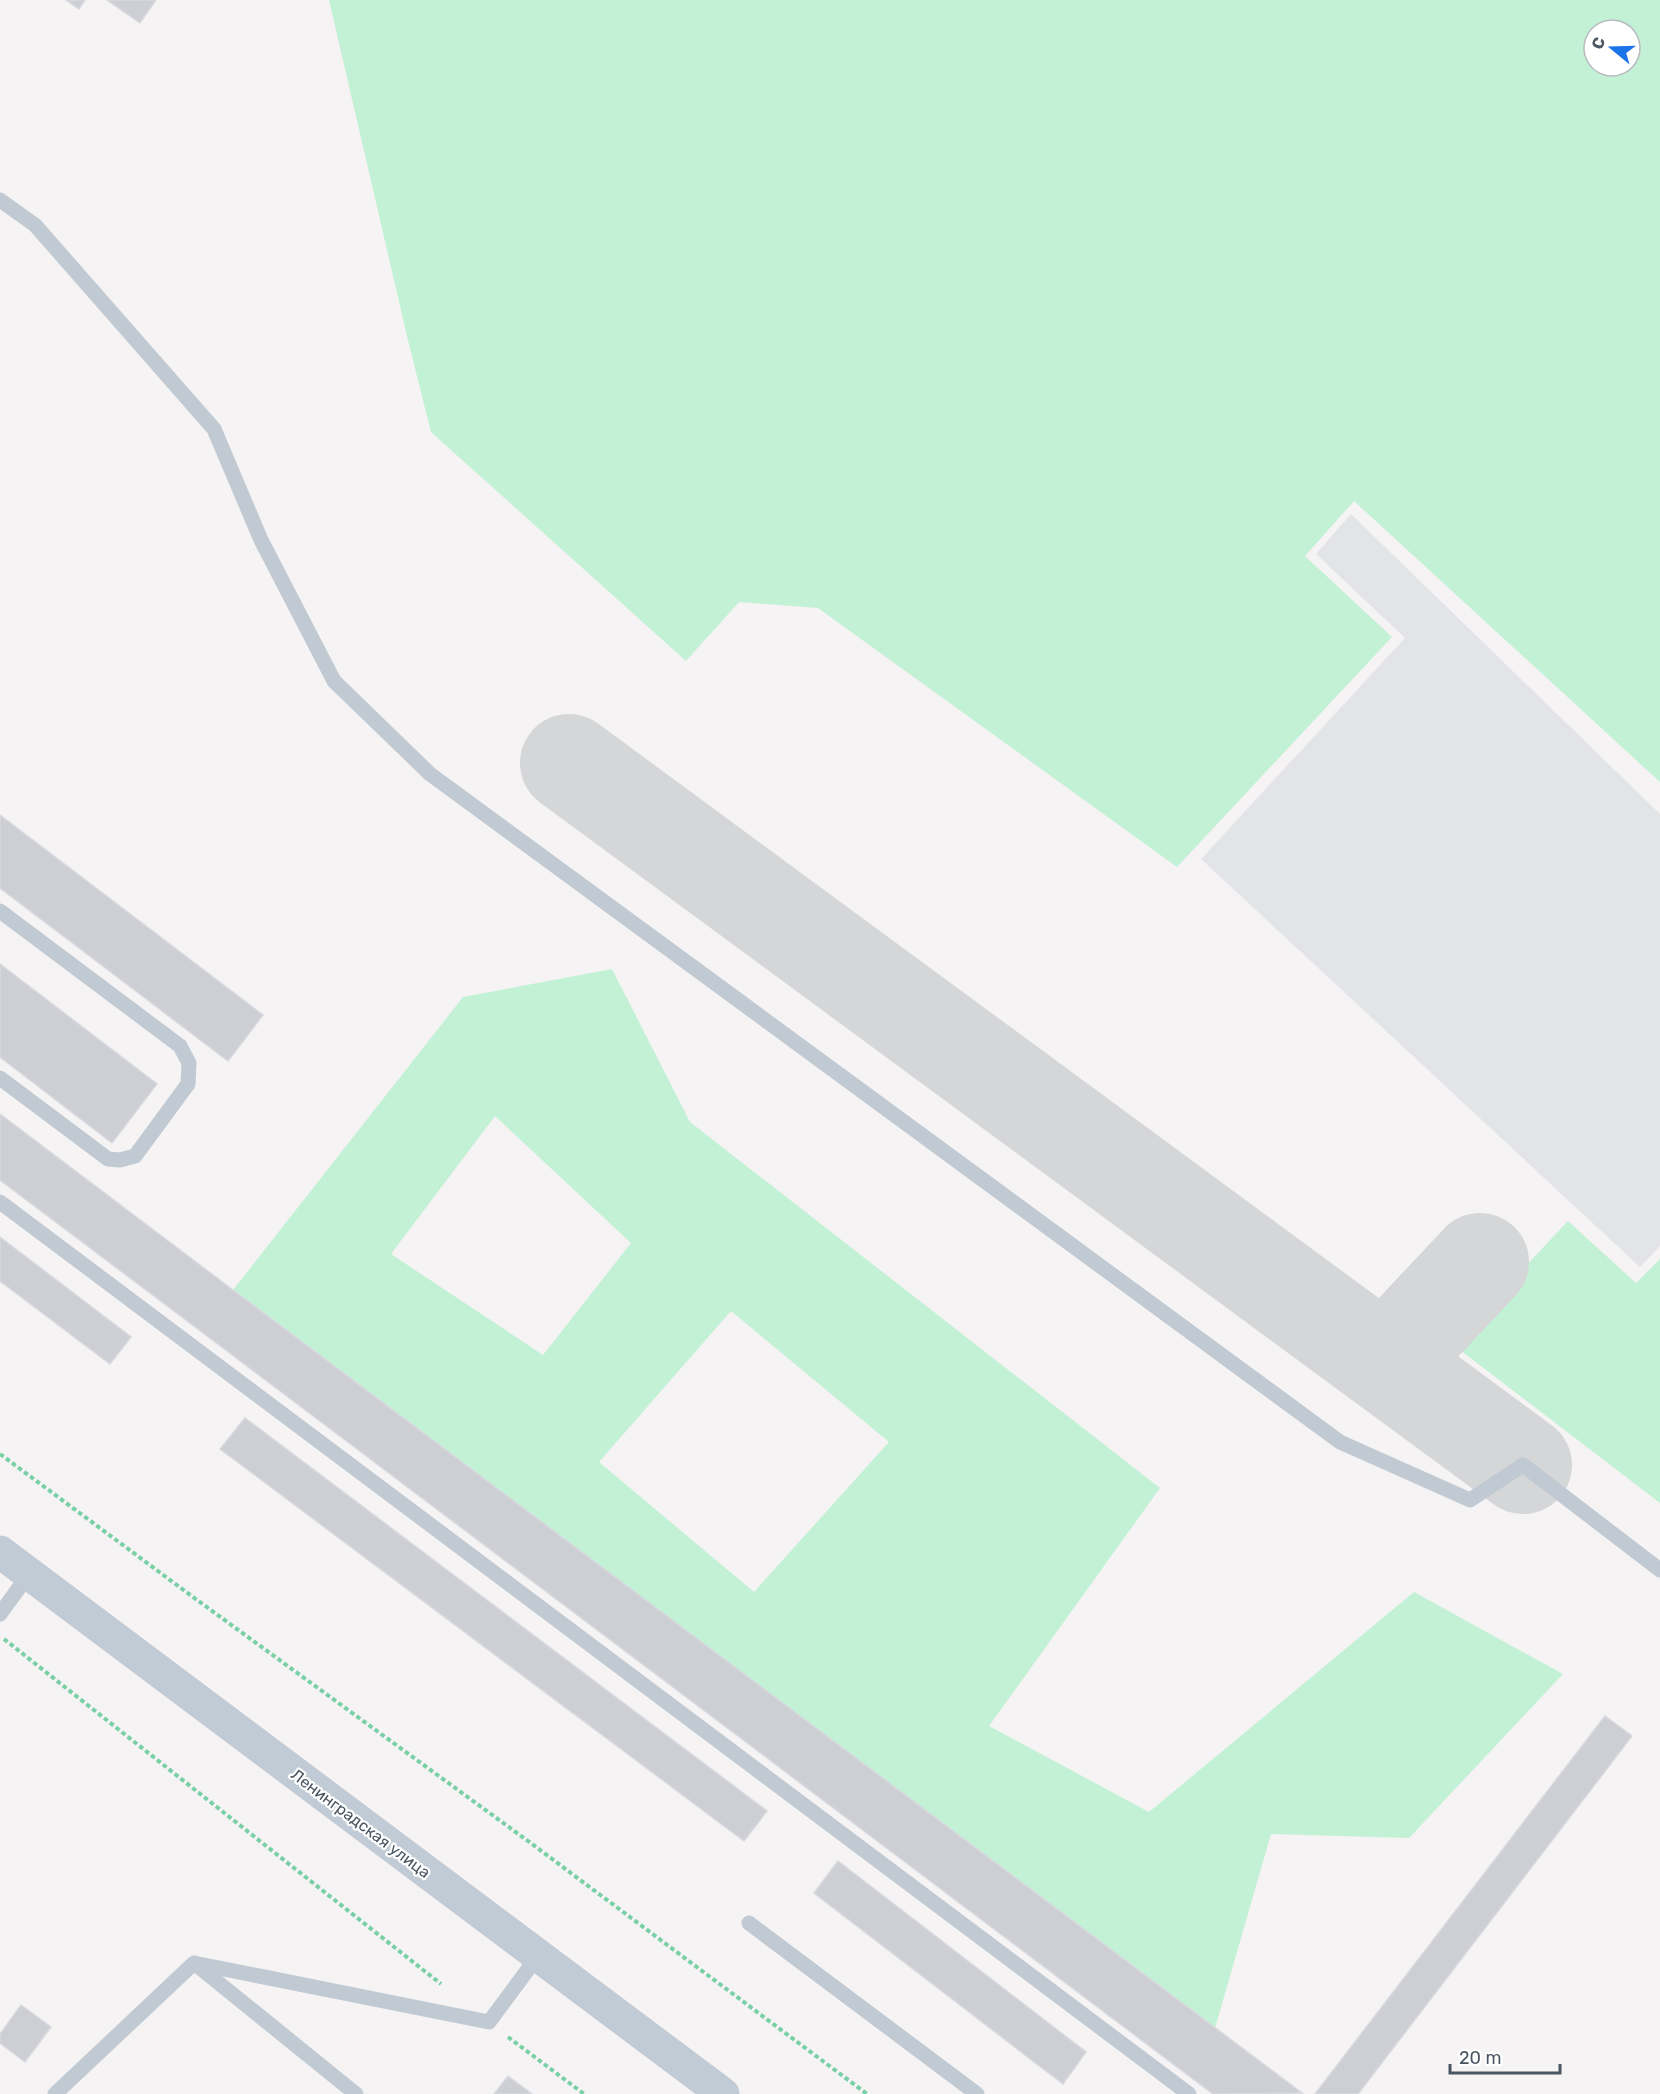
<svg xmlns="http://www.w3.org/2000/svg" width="1660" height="2094" viewBox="0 0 1660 2094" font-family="Rubik,sans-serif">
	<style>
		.airport { fill: #e2e4e7 }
		.green { fill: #c3f1d5; fill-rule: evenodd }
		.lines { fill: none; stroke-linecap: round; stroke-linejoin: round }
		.taxiway { stroke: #d5d6d8; stroke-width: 98 }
		.building { fill: #cdcfd5; stroke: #d7d9de; stroke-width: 1.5 }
		.path { stroke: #7ad0a6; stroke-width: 4; stroke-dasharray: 4.5 3; stroke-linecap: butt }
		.lane { stroke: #c1cad2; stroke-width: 15 }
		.secondary { stroke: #c1cbd6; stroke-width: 33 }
		.labels { text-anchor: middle; stroke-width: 4.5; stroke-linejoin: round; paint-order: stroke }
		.street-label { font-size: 16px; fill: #4a5661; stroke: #fff }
	</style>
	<rect width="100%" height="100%" fill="#f5f3f3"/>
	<path class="airport" d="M1351,514l309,300v432l-20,21 -439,-408 204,-221 -89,-84z"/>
	<path class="green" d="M329,0h1331v782l-306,-281 -49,55 87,81 -215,230 -359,-259 -79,-6 -53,59 -255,-229 -24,-96zM1594,30h36v36h-36z
		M612,969l78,153 470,366 -171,238 160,86 265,-220 149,82 -154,164 -138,-4 -56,194 -982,-738 230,-293zM495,1116l136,127 -88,112 -152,-101zM731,1311l158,131 -135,150 -155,-130z
		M1568,1221l68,62 24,-24v244l-208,-159z"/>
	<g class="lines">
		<path class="taxiway" d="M569,763l954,702
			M1385,1363l95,-101"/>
	</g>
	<path class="building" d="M66,0h19l-6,9z
		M107,0h49l-16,23z
		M0,815l263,200 -35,46 -228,-173z
		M0,964l157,120 -45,59 -112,-86z
		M0,1114l233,176 1069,803 -89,1 -1213,-914z
		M0,1237l131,100 -21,27 -110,-83z
		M245,1418l522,393 -23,30 -524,-392z
		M1605,1716l27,20 -274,358h-43z
		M838,1861l248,191 -23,32 -249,-191z
		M21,2005l30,22 -26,35 -25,-19v-9z
		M508,2076l24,18h-38z"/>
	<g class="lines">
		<path class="path" d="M0,1454l193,143 335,244 339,253
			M4,1639l437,345
			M508,2037l76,57"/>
		<path class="lane" d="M0,200l35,25 179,204 47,111 73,141 96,93 910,668 130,58 53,-35 137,105
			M0,911l180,135 9,17 -1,21 -53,72 -15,4 -12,-1 -108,-81
			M0,1202l1189,892
			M0,1614l29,-40
			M749,1923l228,171
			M55,2094l139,-131
			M356,2094l-162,-131 295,59 49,-66"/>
		<path class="secondary" d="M0,1552l723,542"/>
	</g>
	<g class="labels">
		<g class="street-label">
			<text transform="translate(361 1823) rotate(37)" y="6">Ленинградская улица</text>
		</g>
	</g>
	<g transform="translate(1612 48) rotate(289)"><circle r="28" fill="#ffffff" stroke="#b7bbc0" stroke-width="1.5"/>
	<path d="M0-4.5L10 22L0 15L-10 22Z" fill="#1a73e8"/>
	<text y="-9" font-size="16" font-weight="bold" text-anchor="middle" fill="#4a5661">С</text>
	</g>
	<path d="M1450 2064v9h110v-9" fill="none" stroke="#4a5661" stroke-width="3"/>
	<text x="1459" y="2064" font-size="18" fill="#4a5661" stroke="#ffffff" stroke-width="4.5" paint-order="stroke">20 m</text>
</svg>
